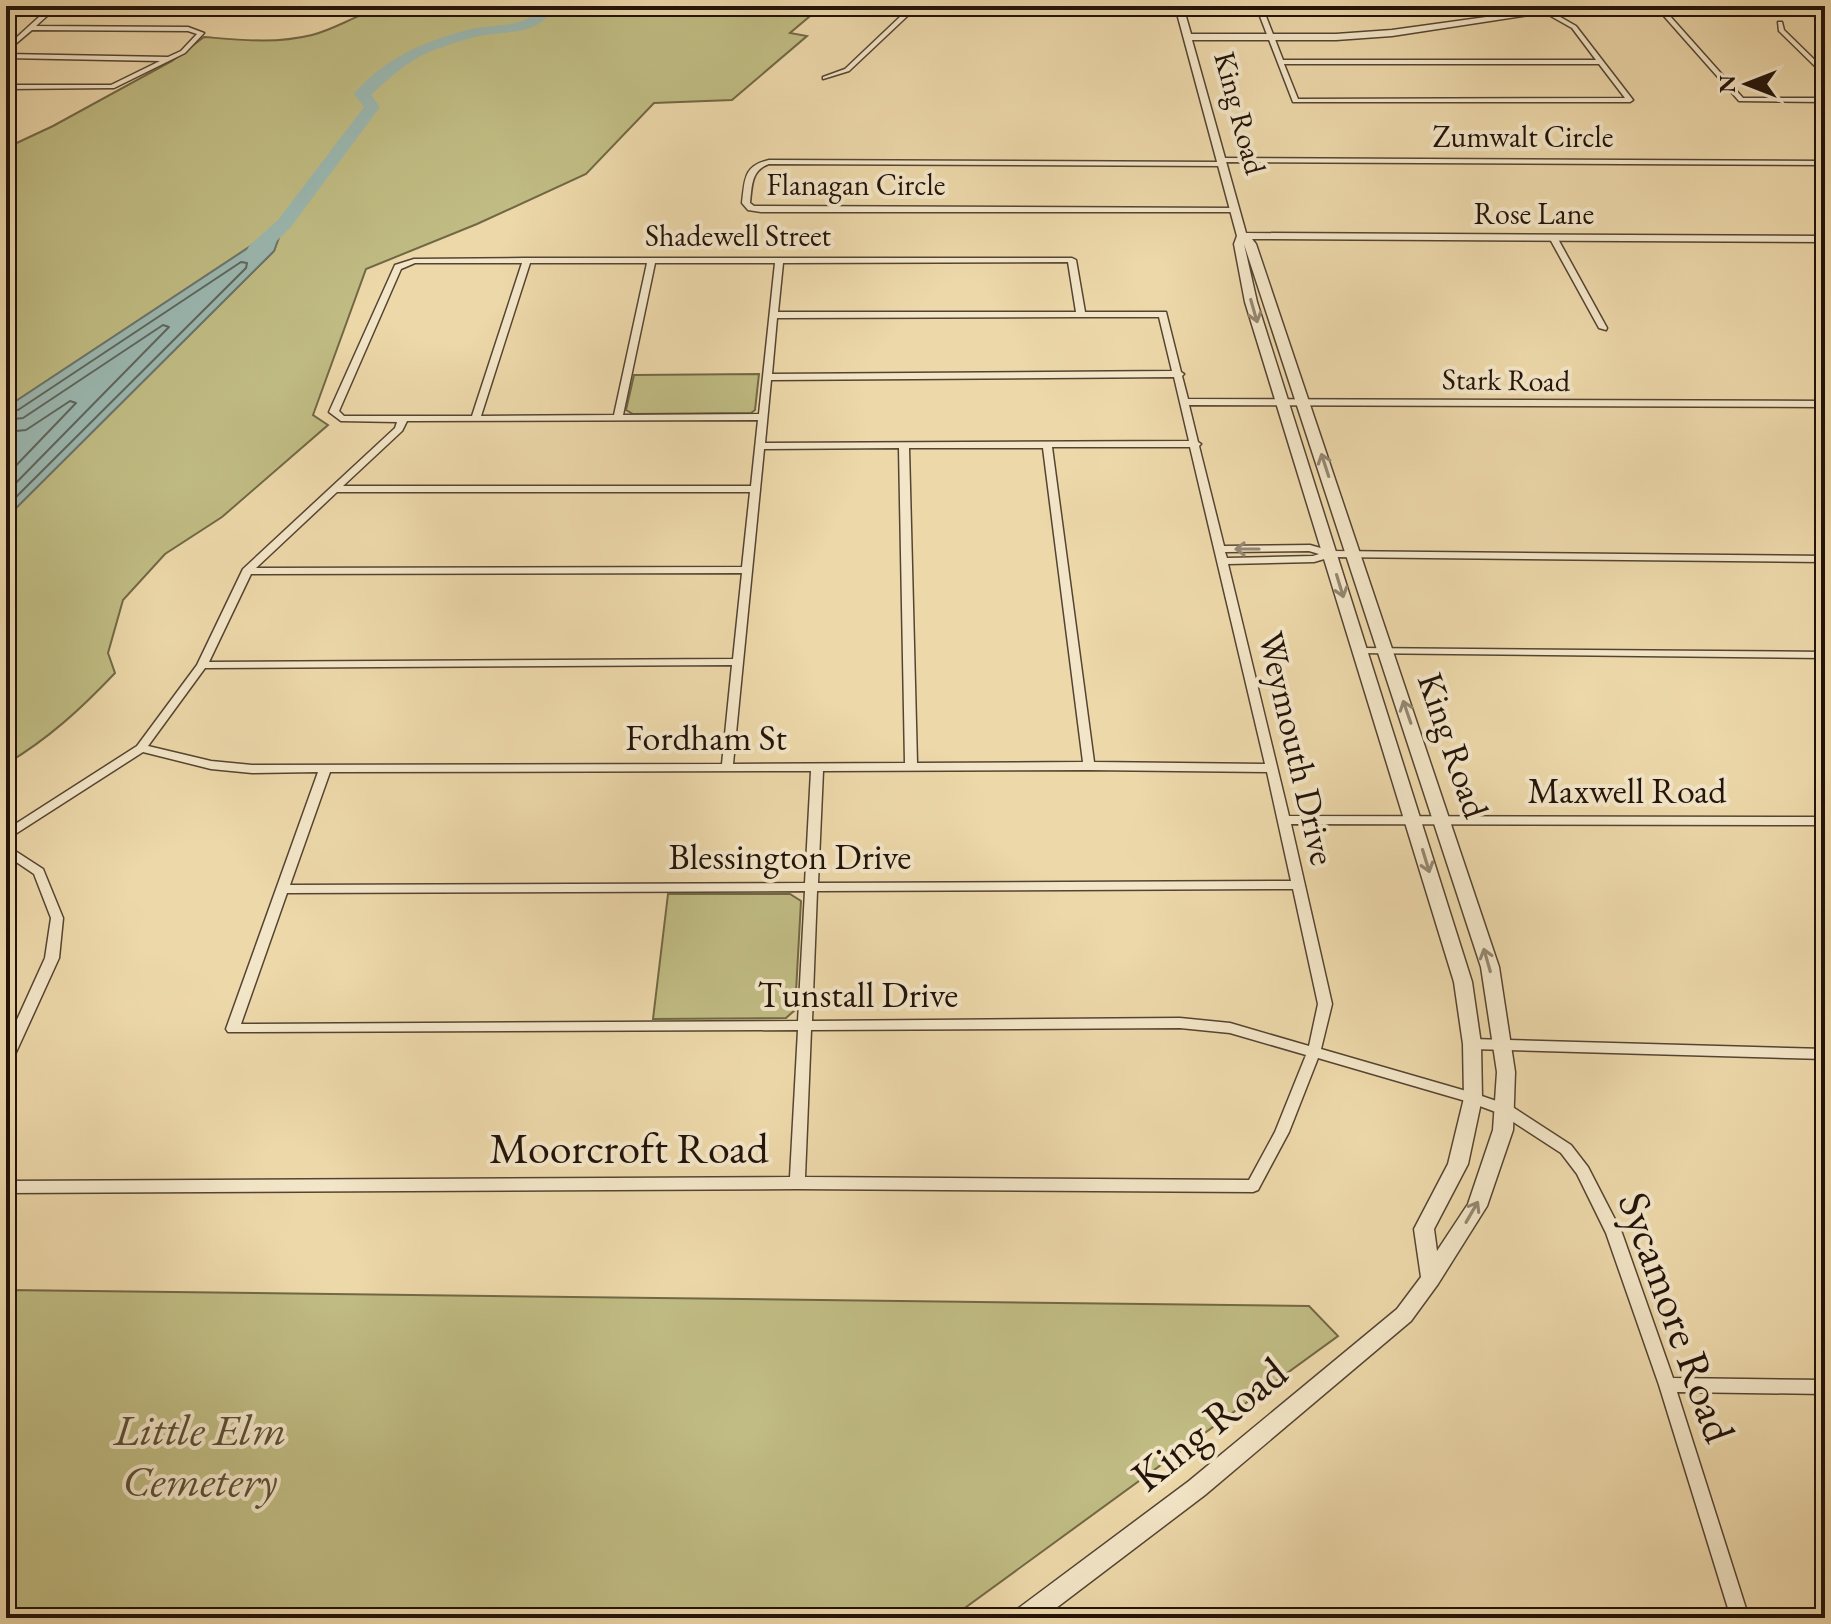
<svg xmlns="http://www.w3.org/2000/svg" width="1831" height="1624" viewBox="0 0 1831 1624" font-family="'EB Garamond',serif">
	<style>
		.green { fill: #c0bc83; stroke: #716846; stroke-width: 2 }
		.water { fill: #9bb8b1; stroke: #6b766e; stroke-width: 2 }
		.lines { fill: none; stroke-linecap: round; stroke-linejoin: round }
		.shore { stroke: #5e665e; stroke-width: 2 }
		.river { fill: #9bb8b1; fill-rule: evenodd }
		.minor-casing { stroke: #554432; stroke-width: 3 }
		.tertiary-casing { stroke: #554432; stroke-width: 3 }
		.minor { fill: #f3e6c8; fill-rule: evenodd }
		.tertiary { fill: #f3e6c8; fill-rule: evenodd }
		.oneway { stroke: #958772 }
		.labels { text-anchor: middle; stroke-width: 8; stroke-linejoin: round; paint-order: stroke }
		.far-street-label { font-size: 30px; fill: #22130a; stroke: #f3e6c8 }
		.street-label { font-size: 36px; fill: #22130a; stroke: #f3e6c8 }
		.near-street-label { font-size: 44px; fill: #22130a; stroke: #f3e6c8 }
		.near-park-label { font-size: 44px; font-style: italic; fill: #594e34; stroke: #f3e6c8 }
	</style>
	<rect width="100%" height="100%" fill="#edd8aa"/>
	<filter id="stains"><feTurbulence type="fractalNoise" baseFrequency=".0025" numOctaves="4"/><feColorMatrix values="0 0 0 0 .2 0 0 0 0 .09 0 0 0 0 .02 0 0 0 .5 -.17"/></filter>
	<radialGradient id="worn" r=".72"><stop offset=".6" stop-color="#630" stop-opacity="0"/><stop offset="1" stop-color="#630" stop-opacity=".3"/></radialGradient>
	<path class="green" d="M822,6l-32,27 17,3 -75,64 -78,3 -68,71 -109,50 -111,45 -53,146 15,10 -106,92 -57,37 -42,46 -15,53 7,20c-34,36 -67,66 -109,91v-246l268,-267 9,-26 -270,178 -7,-2v-253l47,-22 119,-65 32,-24c38,3 71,7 108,-2 27,-7 49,-24 77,-28z
		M759,374l-4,36 -4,3 -118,1 -7,-4 8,-35z
		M668,894h122l11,7 -6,109 -9,8 -133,1z
		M6,1290l1303,16 29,30 -387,282h-945z"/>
	<path class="water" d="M284,224l-10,27 -268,267v-117l7,2z"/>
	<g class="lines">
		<path class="shore" d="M6,409l12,1 223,-148 6,1 -1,5 -240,239
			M6,420l17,-2 140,-93 6,2 -163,166
			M6,432l20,-2 44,-29 6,2 -70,73"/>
		<path class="river" d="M542,6h14c-22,32 -43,23 -77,30 -16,4 -32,9 -48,15 -23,10 -42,27 -60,44l9,12 -90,121 -27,26h-14l-2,-4 2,-4 29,-26 86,-113 -10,-13c29,-35 71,-53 113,-64 26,-7 58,0 75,-24z"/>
		<g class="minor-casing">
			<path id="minor" d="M51,6h7l-22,20 152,1 16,6 -19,20 -71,35 -108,1v-4h105l49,-24 -154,-3v-4l162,3 13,-6 16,-17 -9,-3 -156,-1 -26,22v-5z
				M848,6h18l40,5 5,-5h7l-69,65 -26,8v-2l22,-8 58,-55z
				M1256,6h6l21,54h313l-24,-32 -39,-22h8l35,20 57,74 -3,2h-337zM1284,64h315l26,34 -327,1z
				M1655,6h6l82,92h82v4l-86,-1z
				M1778,22h4l2,8 41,40v6l-46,-45z
				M1218,158l607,3v4l-601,-3 2,2 -4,2 -453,-2c-18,6 -17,22 -19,39l4,3 481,2 4,2 -4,2h-474l-13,-2 -6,-7c3,-23 1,-37 27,-43l450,2z
				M1551,237l7,2 49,89 -1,2 -7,-2 -49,-89z
				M524,258h548l4,2 9,52h81l15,60 3,2 -2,2 6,23 637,2v6l-636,-2 9,37 3,2 -2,2 25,100 86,-1 21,6 494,5v6l-494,-5 -17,5 -86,2 61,252 536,1v8l-534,-1 41,180 -11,45 152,44 38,13 60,39 17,22 34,66 51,145 152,2v14l-148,-2 72,226h-18l-72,-233 -53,-152 -29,-59 -16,-21 -60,-39 -32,-12 -151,-44 -29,74 -31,58 -5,2 -456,-3 -791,4v-12l784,-4 8,-147 -570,2 -2,-3 92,-257 -66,1 -41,-4 -68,-17 -137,88v-10l131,-84 60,-81 46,-96 152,-141 2,-6 -56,-1 -12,-9 66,-147 19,-6zM1068,262l8,50h-298l5,-49zM415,263h107l-50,153h-128l-5,-5 62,-142zM530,263h117l-33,152 -133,1zM655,263h120l-16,151 -136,1zM1078,317h81l13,54 -400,3 5,-56zM1174,377l15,64 -424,2 6,-63zM758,420l-7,66h-408l59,-55 5,-10zM1052,447h138l75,317 -171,-2zM899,448l6,315 -172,1 31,-315zM909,448h134l40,314 -166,1zM337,492h413l-8,75 -486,1zM1309,551l10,3 -6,2 -86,2 -2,-6zM742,573l-9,86 -524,3 42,-88zM732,665l-10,99 -470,1 -41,-4 -63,-15 57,-78zM1089,770l178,2 24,109 -473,2 5,-112zM811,771l-6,112 -515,2 40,-113zM1293,889l25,115 -9,42 -79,-23 -50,-5 -368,3 5,-130zM805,891l-7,130 -557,3 46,-131zM1180,1028l50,5 76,22 -31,77 -26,48 -444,-3 6,-147z
				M1360,648l465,4v6l-469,-5 -1,-2z
				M6,845l37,24 20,49 -4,40 -46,101 -2,4 -5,1v-20l39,-86 6,-40 -17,-44 -28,-19z
				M1472,1039l353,10v10l-353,-10 -5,-2 -2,-3 2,-3z"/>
		</g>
		<g class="tertiary-casing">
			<path id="tertiary" d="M1175,6h8l8,28h145l56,-4 173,-24h22l-195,30 -56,4h-144l54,193 579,3v6l-573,-3 4,5 243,723 16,105 -2,58 -26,76 -49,78 -27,37 -206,174 -162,123h-31l4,-8 173,-129 208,-172 24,-32 -7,-48 34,-65 16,-66 -1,-54 -9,-62 -209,-680 -11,-58 3,-8zM1244,244l237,723 16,105 -4,58 -25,74 -31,47 -3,-22 34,-65 14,-66 -1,-54 -9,-62 -215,-680z
				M1730,6l95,6v4l-91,-8z"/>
		</g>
		<use href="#minor" class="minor"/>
		<use href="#tertiary" class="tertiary"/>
	</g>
	<defs><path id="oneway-shaft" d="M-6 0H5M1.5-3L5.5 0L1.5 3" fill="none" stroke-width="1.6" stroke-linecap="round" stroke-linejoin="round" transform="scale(2)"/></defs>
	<g class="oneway">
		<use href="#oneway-shaft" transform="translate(1254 311) rotate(74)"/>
		<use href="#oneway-shaft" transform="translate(1325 465) rotate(-108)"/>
		<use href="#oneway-shaft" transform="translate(1247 549) rotate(180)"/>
		<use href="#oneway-shaft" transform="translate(1340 586) rotate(73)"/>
		<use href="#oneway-shaft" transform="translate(1407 712) rotate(-109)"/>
		<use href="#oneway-shaft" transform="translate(1426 861) rotate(73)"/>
		<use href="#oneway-shaft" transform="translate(1487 960) rotate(-106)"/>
		<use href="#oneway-shaft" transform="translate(1472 1212) rotate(-60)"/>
	</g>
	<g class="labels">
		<g class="far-street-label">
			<text transform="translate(1240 113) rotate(75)" y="10">King Road</text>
			<text x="1523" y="147">Zumwalt Circle</text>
			<text x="856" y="195">Flanagan Circle</text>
			<text x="1534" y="224">Rose Lane</text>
			<text x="738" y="246">Shadewell Street</text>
			<text transform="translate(1506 380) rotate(1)" y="10">Stark Road</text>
		</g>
		<g class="street-label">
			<text x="706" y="750">Fordham St</text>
			<text transform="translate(1454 745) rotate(71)" y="13">King Road</text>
			<text transform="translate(1298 748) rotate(77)" y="13">Weymouth Drive</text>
			<text x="1627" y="803">Maxwell Road</text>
			<text x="790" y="869">Blessington Drive</text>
			<text x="858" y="1007">Tunstall Drive</text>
		</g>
		<g class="near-street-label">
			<text x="629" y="1163">Moorcroft Road</text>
			<text transform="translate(1677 1317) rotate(70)" y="15">Sycamore Road</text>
			<text transform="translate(1209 1424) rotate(-39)" y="15">King Road</text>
		</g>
		<g class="near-park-label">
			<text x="200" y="1445">Little Elm<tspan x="200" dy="51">Cemetery</tspan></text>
		</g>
	</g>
	<rect width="1831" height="1624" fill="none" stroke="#edd8aa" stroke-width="32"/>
	<rect x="8" y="8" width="1815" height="1608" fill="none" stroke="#22130a" stroke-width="4"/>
	<rect x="16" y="16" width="1799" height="1592" fill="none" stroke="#22130a" stroke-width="2"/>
	<g transform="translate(1747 84) rotate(270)" stroke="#f3e6c8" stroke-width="6" paint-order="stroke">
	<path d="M0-6L14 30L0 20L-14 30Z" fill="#22130a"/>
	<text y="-12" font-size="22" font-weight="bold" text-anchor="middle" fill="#22130a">N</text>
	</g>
	<rect width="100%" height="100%" filter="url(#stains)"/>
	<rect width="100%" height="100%" fill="url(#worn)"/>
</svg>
